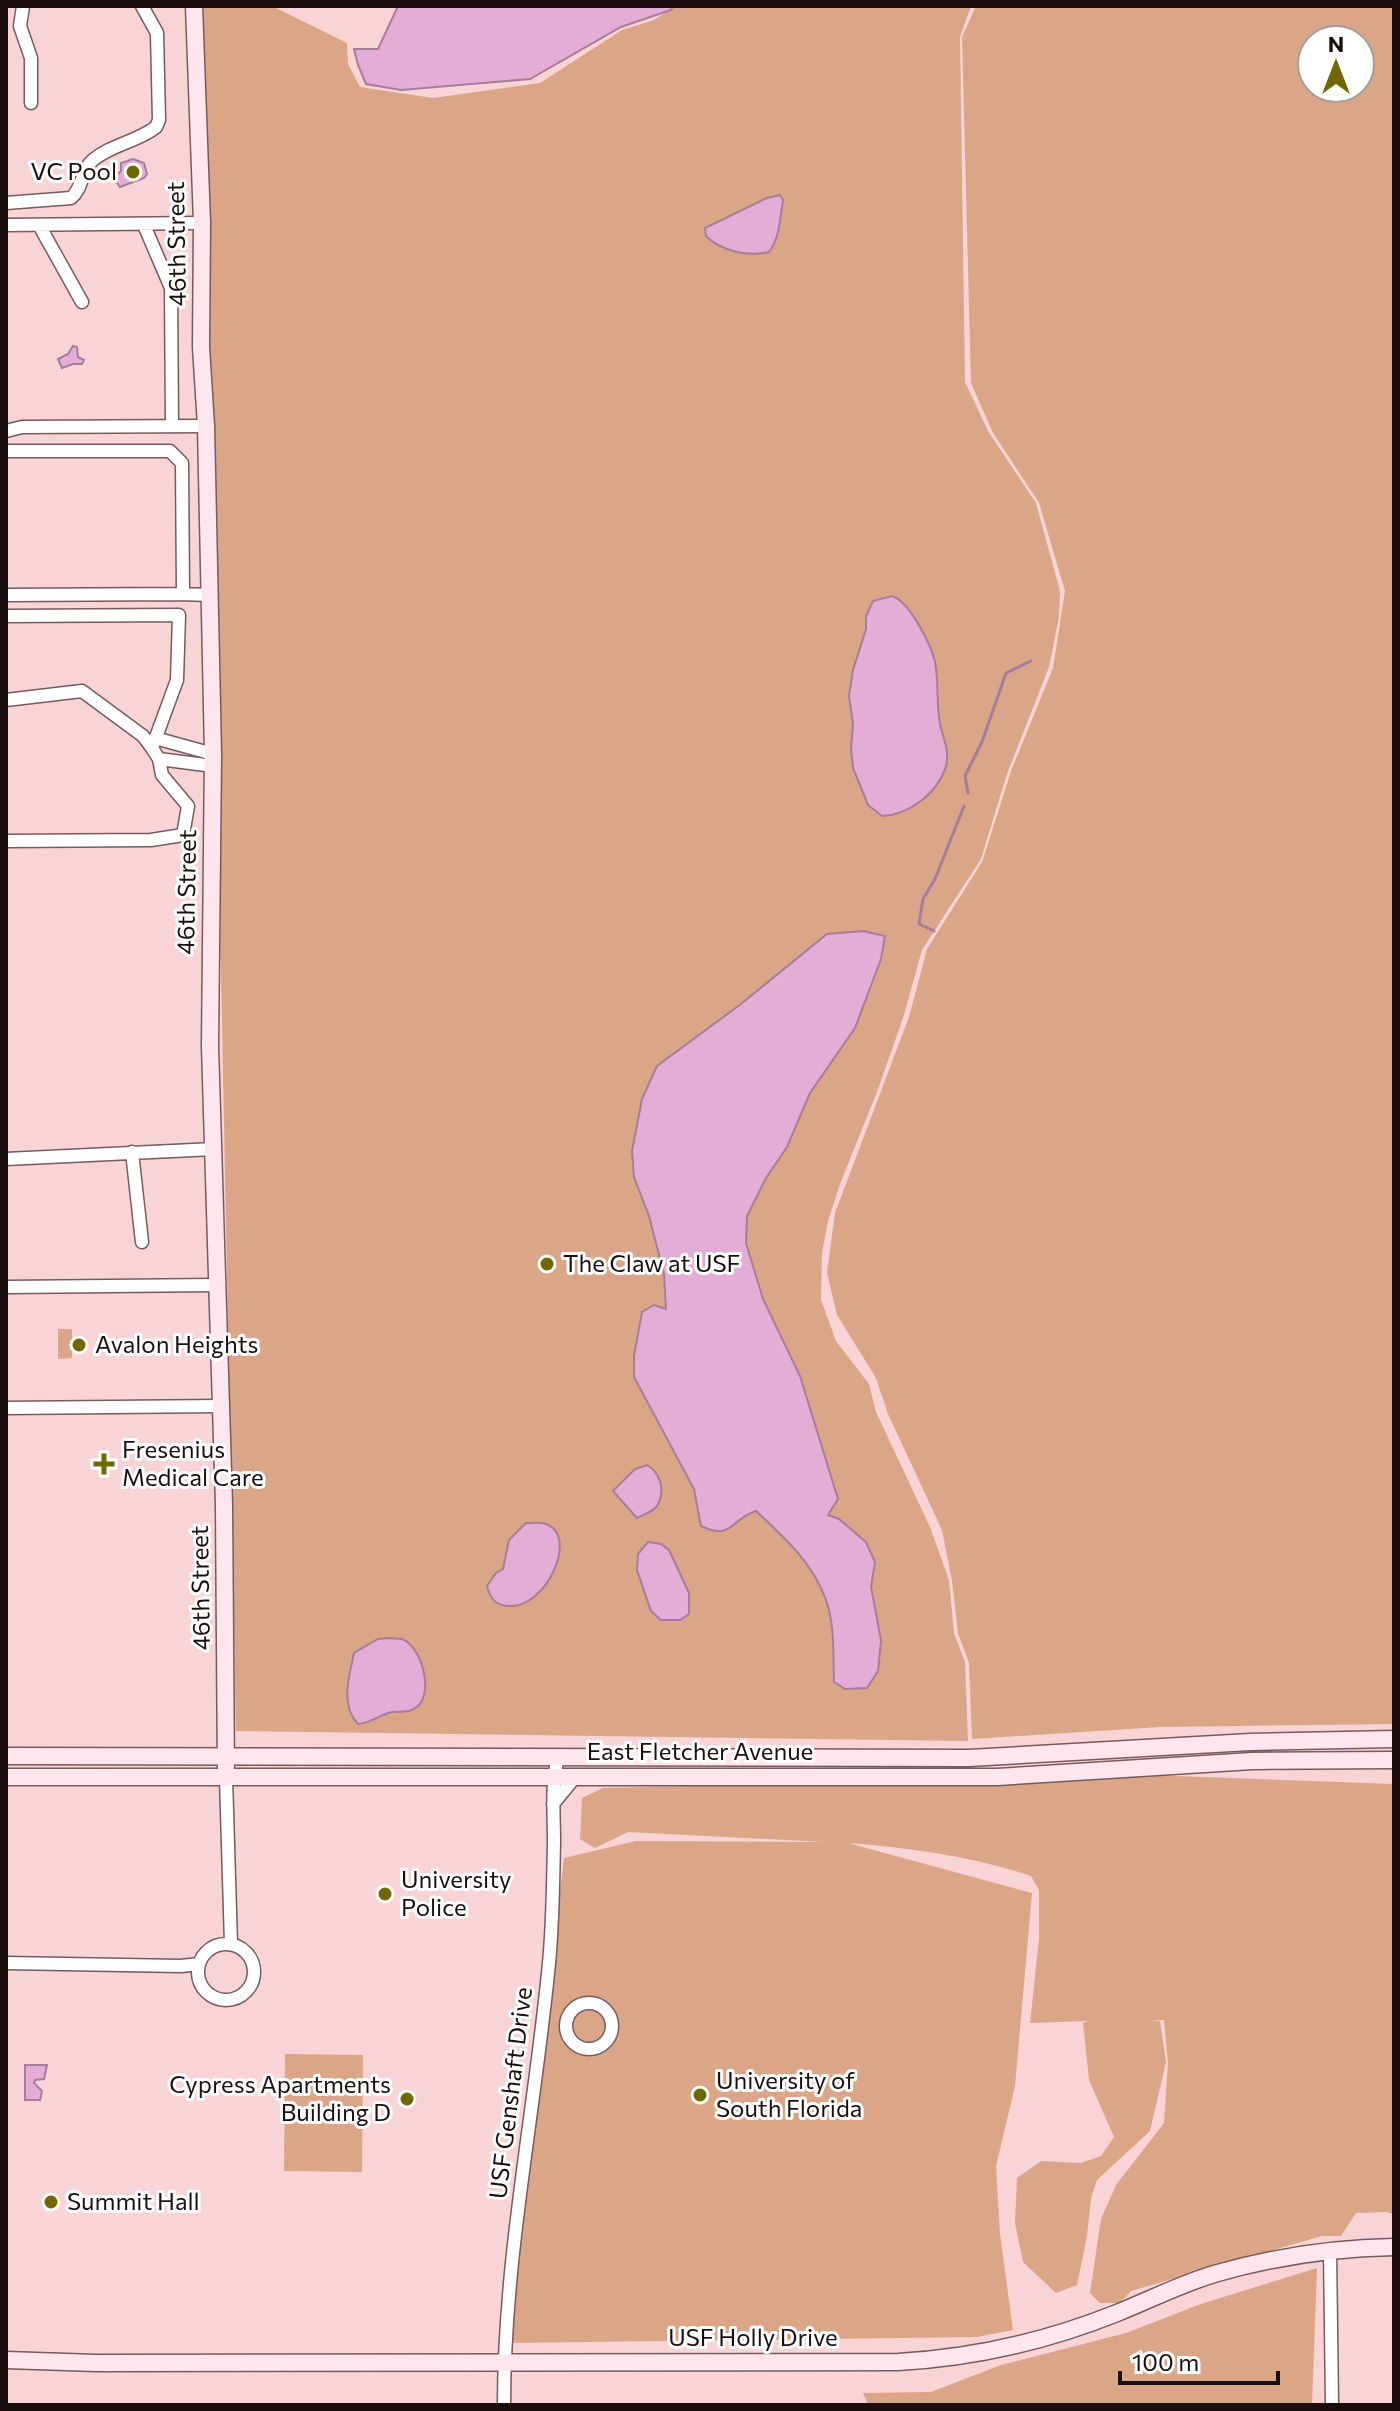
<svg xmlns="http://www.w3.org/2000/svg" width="1400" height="2411" viewBox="0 0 1400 2411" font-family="Commissioner,sans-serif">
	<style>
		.green { fill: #dba588; fill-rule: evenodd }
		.water { fill: #e4add5; stroke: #a77d9a; stroke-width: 2 }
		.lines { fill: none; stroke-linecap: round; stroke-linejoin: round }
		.stream { stroke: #a77d9a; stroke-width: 3 }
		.street-casing { stroke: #795a5d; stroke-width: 15 }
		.secondary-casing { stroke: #795a5d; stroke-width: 19 }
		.street { stroke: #fff; stroke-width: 12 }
		.secondary { stroke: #fee6ef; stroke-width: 16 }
		.poi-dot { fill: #706700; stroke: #fff; stroke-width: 3 }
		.labels { text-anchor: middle; stroke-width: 6; stroke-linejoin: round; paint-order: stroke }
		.poi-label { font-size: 24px; fill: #1a0e0f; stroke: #fff; text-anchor: start }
		.street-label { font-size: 24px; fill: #1a0e0f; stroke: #fff }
	</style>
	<rect width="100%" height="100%" fill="#f8d4d6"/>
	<path class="green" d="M202,6h70l75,37 1,21 12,23 73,11 107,-15 82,-53 32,-10 21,-14h296l-11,31 5,345 23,49 48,72 24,88 -1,26 -10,50 -42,107 -26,85 -59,91 -18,65 -27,77 -37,92 -12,37 -6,32 -1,47 15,41 33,43 7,28 54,115 19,53 5,53 11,29 3,79 -732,-10z
		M976,6h418v1718l-234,3 -188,12 -3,-76 -11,-30 -6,-52 -10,-51 -54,-116 -12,-36 -39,-63 -10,-42 8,-60 74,-196 18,-68 55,-87 29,-91 42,-103 12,-77 -26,-88 -46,-70 -22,-50 -9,-346zM1312,40h48v48h-48z
		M58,1329h14v29l-14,1z
		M1148,1775l246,9v430l-8,-2 -30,1 -15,23h-19l-191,55 -11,12h-20l-10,-10 11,-74 15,-34 48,-62 4,-60 -4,-43h-15l11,1 6,41 -16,69 -53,49 -6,18 -4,38 -10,49 -21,8 -33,-31 -8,-39 2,-45 24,-17 40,2 20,-7 13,-19 -25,-57 -6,-57 6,-2 -59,2 9,-84v-49l-8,-14c-59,-20 -121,-28 -183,-33l184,50 -17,193 -19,80 4,68 13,96 -36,7 -471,6 58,-485 72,-17 188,1 -196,-10 -33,16 -15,-9 2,-41 21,-10z
		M285,2054l78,1 -1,117 -78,-1z
		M1317,2268l-5,137h-444l-5,-12 68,-1 70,-27 125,-32 75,-29z"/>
	<path class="water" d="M398,6h275l-2,4 -50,17 -91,52 -129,11 -35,-6 -8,-19 -4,-16h24z
		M133,159l11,4 3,11 -3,4 -24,9 -7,-9 8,-7v-8z
		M780,195l3,5c-3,18 -3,38 -14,52 -21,5 -48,-1 -63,-16l-1,-8 62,-30z
		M73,346l4,1 1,10 6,3 -2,4h-9l-11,4 -4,-9 10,-5z
		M892,596c17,5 39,48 43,66 4,20 1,41 5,62 3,14 10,27 6,42 -8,27 -37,49 -64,50l-14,-11 -15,-37 -2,-19 2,-25 -4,-28 4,-26 13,-41v-13l7,-15z
		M863,931l22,5 -4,23 -26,69 -45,65 -23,54 -21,31 -19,38 -1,27 17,56 37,77 38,123 -10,16 11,4 27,23 9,20 -4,25 10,53 -3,31 -11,17 -22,1 -11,-7c-1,-27 1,-57 -8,-82 -13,-37 -42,-63 -70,-89 -26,8 -23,30 -55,15l-7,-37 -60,-112v-21l8,-44 12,-7 12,4 -2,-35 -15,-58 -15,-39 -2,-26 10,-52 15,-33 84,-62 86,-70z
		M647,1465c12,7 18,23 12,37 -3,9 -14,12 -22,16l-24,-27 22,-22z
		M526,1523c6,0 14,-1 20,1 33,11 1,85 -38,82 -13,-1 -18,-8 -21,-20l9,-13 7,-4 6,-29z
		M648,1542l13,2 8,6 20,43v21l-9,6h-19l-10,-9 -14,-41 1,-16z
		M389,1638c4,1 9,0 13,1 19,7 32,52 16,67 -10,9 -20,4 -30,7 -11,4 -18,10 -30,11 -18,-19 -9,-47 -4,-71l24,-14z
		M25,2065h22l-3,14 -9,1 -1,3 8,8 -2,9h-15z"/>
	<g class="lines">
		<path class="stream" d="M968,793l-3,-17 17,-34 24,-69 25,-12
			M934,931l-15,-7 4,-25 12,-20 29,-73"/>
		<g class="street-casing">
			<path id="street" d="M23,6l-3,20 11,32v45
				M6,203l65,-5c13,-11 9,-27 22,-38 19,-16 44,-18 63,-33l3,-7 -2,-87 -15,-27
				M6,225l196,-2
				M39,225l43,77
				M144,225l27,63 1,138
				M6,431l16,-4 184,-1
				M6,451h164l12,12 1,128 -3,3 -174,1
				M180,594l30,1
				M6,616l173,-1 -2,65 -25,68 7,11 3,16 26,31 -5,29 -32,5 -145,1
				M6,700l76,-9 61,45 9,12
				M155,738l58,16
				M159,759l54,7
				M132,1152l10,90
				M6,1159l208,-10
				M6,1287l210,-2
				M6,1408l214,-2
				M226,1778l5,166
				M553,1804l23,-28
				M198 1972a28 28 0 1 1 56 0a28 28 0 1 1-56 0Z
				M6,1963l175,3 18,-2
				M566 2026a23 23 0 1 1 46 0a23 23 0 1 1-46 0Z
				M1330,2250l2,155
				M504,2405c0,-148 31,-294 45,-442 4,-40 4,-80 5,-121 0,-29 -3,-57 4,-85"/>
		</g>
		<g class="secondary-casing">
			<path id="secondary" d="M194,6l8,217 -1,124 5,79 7,328 -3,292 14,459 2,273
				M6,1756l963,2 281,-16 144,-3
				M6,1777h991l255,-16 142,-1
				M6,2360l90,3 802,-1c77,-4 149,-21 219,-49 32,-13 64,-29 97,-39 59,-17 118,-26 180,-27"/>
		</g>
		<use href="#street" class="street"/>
		<use href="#secondary" class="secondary"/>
	</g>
	<g class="poi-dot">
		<circle cx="133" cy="172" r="8"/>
		<circle cx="547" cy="1264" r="8"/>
		<circle cx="79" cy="1345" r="8"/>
		<path d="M100 1452h8v8h8v8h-8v8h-8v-8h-8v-8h8z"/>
		<circle cx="385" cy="1894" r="8"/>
		<circle cx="700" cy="2095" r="8"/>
		<circle cx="407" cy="2099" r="8"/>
		<circle cx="51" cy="2202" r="8"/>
	</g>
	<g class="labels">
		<g class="poi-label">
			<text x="117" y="180" text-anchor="end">VC Pool</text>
			<text x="563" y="1272">The Claw at USF</text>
			<text x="95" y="1353">Avalon Heights</text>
			<text x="122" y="1458">Fresenius<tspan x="122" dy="28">Medical Care</tspan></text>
			<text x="401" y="1888">University<tspan x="401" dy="28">Police</tspan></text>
			<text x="716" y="2089">University of<tspan x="716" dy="28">South Florida</tspan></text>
			<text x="391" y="2093" text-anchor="end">Cypress Apartments<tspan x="391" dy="28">Building D</tspan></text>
			<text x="67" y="2210">Summit Hall</text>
		</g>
		<g class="street-label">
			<text transform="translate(177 244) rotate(-91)" y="8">46th Street</text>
			<text transform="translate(187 892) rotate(-89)" y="8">46th Street</text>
			<text transform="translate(201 1588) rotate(-91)" y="8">46th Street</text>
			<text x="700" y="1760">East Fletcher Avenue</text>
			<text transform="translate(511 2093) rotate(-83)" y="8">USF Genshaft Drive</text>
			<text x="753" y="2346">USF Holly Drive</text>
		</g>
	</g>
	<rect width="1400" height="2411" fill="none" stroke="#1a0e0f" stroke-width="16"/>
	<g transform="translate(1336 64)"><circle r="38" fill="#ffffff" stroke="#a39f9f" stroke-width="2"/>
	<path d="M0-6L14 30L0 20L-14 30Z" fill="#706700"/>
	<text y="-12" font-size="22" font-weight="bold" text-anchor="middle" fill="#1a0e0f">N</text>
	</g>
	<path d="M1120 2371v12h158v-12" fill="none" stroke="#1a0e0f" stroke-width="4"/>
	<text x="1132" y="2371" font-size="24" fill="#1a0e0f" stroke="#ffffff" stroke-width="6" paint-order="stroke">100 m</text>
</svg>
